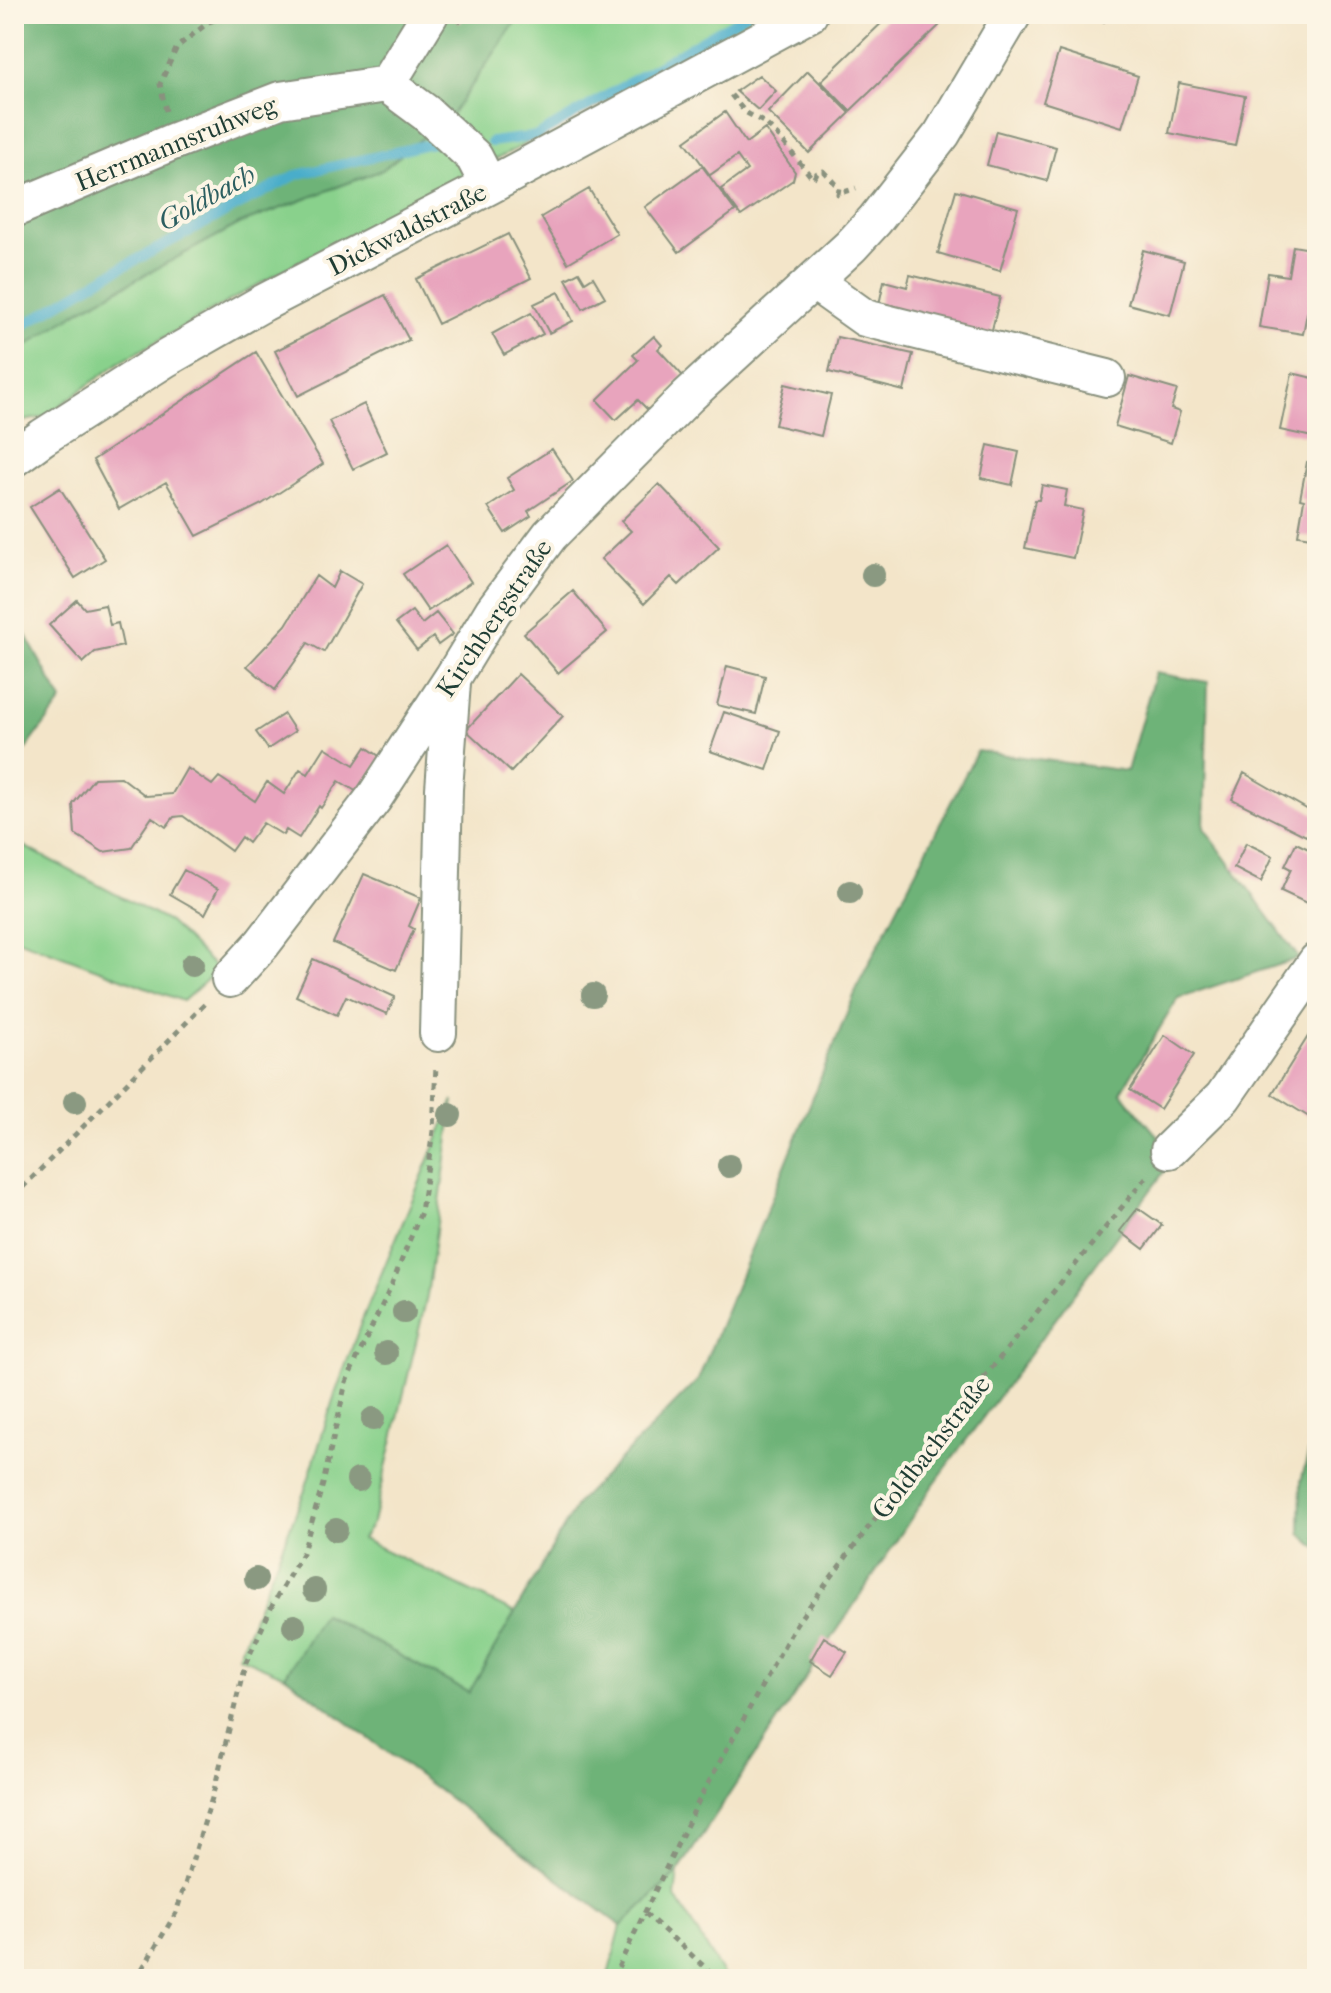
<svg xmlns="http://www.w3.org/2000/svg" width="1331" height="1993" viewBox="0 0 1331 1993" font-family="'IM FELL French Canon',serif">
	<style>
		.green { fill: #89d18c; stroke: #548760; stroke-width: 2 }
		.forest { fill: #6eb378; stroke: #467856; stroke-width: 2 }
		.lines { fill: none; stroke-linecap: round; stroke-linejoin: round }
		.stream { stroke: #4aadca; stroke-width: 10 }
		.building { fill: #e8a4bd }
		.minor-casing { stroke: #89917e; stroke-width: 40 }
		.path { stroke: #89917e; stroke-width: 5; stroke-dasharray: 6 6; stroke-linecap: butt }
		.minor { stroke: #fff; stroke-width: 36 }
		.tree { fill: #8a9981 }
		.labels { text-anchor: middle; stroke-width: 8; stroke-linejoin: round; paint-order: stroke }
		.street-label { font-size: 26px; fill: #1f3d34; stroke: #fcf5e5 }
		.water-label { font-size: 28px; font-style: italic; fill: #2c5f61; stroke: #fcf5e5 }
	</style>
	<rect width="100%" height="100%" fill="#fcf5e5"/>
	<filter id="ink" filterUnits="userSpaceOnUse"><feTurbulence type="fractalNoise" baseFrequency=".0125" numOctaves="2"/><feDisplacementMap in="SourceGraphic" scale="16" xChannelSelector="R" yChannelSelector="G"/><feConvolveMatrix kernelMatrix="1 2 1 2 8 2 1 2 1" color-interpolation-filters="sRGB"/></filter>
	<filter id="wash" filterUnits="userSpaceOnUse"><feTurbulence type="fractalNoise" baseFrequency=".006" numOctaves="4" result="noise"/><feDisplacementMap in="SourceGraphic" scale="32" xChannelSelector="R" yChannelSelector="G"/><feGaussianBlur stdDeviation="1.8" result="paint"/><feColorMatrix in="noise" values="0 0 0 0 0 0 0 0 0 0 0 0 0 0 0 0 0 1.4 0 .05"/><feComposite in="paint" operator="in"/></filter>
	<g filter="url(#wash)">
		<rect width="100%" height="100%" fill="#f3e5c9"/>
		<path class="green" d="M521,14h249l-62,35 -404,210 -184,103 -76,55 -30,6v-69l71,-47 154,-83 143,-54 70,-56z
			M14,841l155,81 49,48 -35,31 -163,-61 -6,3z
			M454,1100l-27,196 -54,226 -11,17 153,74 -46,80 -145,-79 -39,62 -47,-20 67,-166 28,-90 29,-80z
			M678,1872l-3,24 51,83h-119l14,-53z"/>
		<path class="forest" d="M14,14h507l-69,100 -70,56 -143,54 -154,83 -71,47z
			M14,614l48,87 -48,64z
			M1155,673l53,9 -4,146 95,130 -121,40 -57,94 54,65 -244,331 -253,384 -57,54 -336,-250 38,-62 146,79 109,-191 120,-122 162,-399 117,-230 150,20z
			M1317,1422v126l-17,-15 1,-52z"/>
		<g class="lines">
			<path class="stream" d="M491,142l46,-6 210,-122
				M14,331l90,-54 192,-102 141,-33"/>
		</g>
		<g id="blocks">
			<path class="building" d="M448,14h18l-6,9z
				M891,14h41l9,10 -91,87 -29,-30z
				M1060,14h45l-1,8 -44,-5z
				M1059,51l79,25 -16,51 -79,-25z
				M808,71l42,42 -41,40 -41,-41z
				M759,75l17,16 -18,19 -22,-19z
				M1179,83l66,13 -10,50 -66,-13z
				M725,112l21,31 19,-14 30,43 -2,8 -52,36 -20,-27 26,-19 -10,-14 -27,19 -25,-34z
				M996,131l60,16 -9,34 -60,-16z
				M702,166l33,45 -56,41 -34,-45z
				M589,189l28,45 -49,29 -27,-46z
				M956,190l62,18 -18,63 -62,-18z
				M508,234l23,44 -93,46 -22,-45z
				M1293,246l24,4v31l-5,-1 -3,21 5,1 -2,12 -5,-1 -4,21 -44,-7 9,-54 20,3z
				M1143,250l41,11 -14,54 -42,-11z
				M579,272l6,10 8,-5 12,20 -22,12 -17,-30z
				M910,275l90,22 -11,45 -112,-28 7,-33 23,6z
				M559,292l14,29 -24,12 -15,-29z
				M385,295l24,45 -111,56 -23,-45z
				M531,313l12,21 -39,21 -12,-21z
				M654,336l8,9 -4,4 25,27 -35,34 -10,-10 -22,20 -19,-20 41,-40 -5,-5z
				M837,337l76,17 -9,37 -75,-19z
				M256,352l67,112 -61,40 -65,32 -31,-54 -47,27 -26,-49z
				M1292,373l25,6v59l-37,-8z
				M1129,376l48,14 -6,19 9,3 -9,31 -56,-17z
				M785,384l46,11 -10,41 -46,-11z
				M364,404l23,48 -34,17 -24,-48z
				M988,445l31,7 -7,33 -31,-7z
				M552,449l21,32 -45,30 3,5 -26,17 -17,-26 26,-17 -7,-12z
				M1307,462l10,2v74l-19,-3 6,-35 -4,-1z
				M659,484l60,63 -40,38 -8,-8 -27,27 -43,-45 30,-28 -10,-10z
				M1042,485l25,5 -3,16 19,4 -10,48 -48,-10 10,-48h4z
				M60,488l45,71 -30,19 -45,-71z
				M446,545l25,37 -43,29 -25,-37z
				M340,571l22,13 -38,68 -16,-9 -33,47 -28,-24 39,-41 30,-49 16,12z
				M573,591l34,41 -49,41 -34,-40z
				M77,600l8,9 20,-4 5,20 8,-2 5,23 -28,6 -12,11 -34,-38z
				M412,611l10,13 14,-11 17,21 -15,11 -5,-8 -16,13 -21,-27z
				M727,666l38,10 -9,38 -39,-9z
				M518,674l45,42 -52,56 -45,-42z
				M724,712l56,19 -13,39 -57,-19z
				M284,714l11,17 -27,18 -12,-17z
				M325,747l29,18 12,-18 16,11 -23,35 -20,-12 -18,27 -2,-2 -20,32 -13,-8 -3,5 -20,-12 -15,20 -7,-6 -10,14 -48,-35 -9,1 -8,10 -14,-10 -21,31 -28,4 -28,-18 -2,-30 21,-26 27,-1 25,19 26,-2 15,-26 25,17 7,-8 36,24 12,-19 17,12 16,-25 8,5z
				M1244,773l73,42v7l-11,14 -74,-37z
				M1246,843l27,13 -12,26 -27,-14z
				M1296,843l21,10v55l-36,-17 10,-22 -6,-3z
				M184,870l34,19 -13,25 -35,-20z
				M364,874l57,24 -12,28 5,3 -18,41 -63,-27z
				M313,959l82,38 -8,17 -41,-18 -9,19 -41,-19z
				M1317,1022v100l-45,-28z
				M1165,1035l29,20 -34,54 -30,-19z
				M1138,1208l24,17 -18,24 -24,-18z
				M824,1637l23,15 -15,23 -22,-14z"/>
		</g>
	</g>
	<g filter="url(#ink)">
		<use href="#blocks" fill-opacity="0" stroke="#89917e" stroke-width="2"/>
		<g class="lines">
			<g class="minor-casing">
				<path id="minor" d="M387,84l43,-70
					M14,209l158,-67 108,-42 107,-16 39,29 48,44 15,29
					M813,281l52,37 242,60
					M14,458l29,-21 122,-78 98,-56 226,-117 320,-172
					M230,979l32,-35 112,-146 79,-121 40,-66 57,-76 138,-139 163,-150 24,-26 67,-86 71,-120
					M438,1033l6,-244 8,-106
					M1169,1150l54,-53 94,-136"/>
			</g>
			<path class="path" d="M205,14l4,8
				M731,95l14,17 20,11 15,15 33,41 4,-6 6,-2 16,17 -1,6 18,-6
				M166,111l-6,-27 17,-37 32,-25 21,-8
				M14,1196l193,-194
				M645,1913l62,56 4,10
				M613,1978l87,-180 96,-174 147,-196 205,-253
				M136,1979l40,-66 36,-115 33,-133 28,-61 30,-52 20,-68 23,-102 46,-98 29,-72 12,-81 3,-66"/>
			<use href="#minor" class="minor"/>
		</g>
		<g class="tree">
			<circle cx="873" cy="575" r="12"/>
			<circle cx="850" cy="892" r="12"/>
			<circle cx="192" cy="965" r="12"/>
			<circle cx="593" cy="995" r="12"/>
			<circle cx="75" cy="1102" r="12"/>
			<circle cx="450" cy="1115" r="12"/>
			<circle cx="729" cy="1166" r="12"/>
			<circle cx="404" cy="1312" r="12"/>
			<circle cx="386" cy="1353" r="12"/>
			<circle cx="373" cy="1419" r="12"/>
			<circle cx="358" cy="1480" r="12"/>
			<circle cx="336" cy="1530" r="12"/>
			<circle cx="256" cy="1579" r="12"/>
			<circle cx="314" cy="1590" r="12"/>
			<circle cx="294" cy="1626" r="12"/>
		</g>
	</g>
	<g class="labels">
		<g class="street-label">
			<text transform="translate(176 143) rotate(-22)" y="9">Herrmannsruhweg</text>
			<text transform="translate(407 229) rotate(-27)" y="9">Dickwaldstraße</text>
			<text transform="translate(494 618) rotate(-56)" y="9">Kirchbergstraße</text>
			<text transform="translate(931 1447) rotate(-52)" y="9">Goldbachstraße</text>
		</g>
		<g class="water-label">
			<text transform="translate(206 197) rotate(-29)" y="10">Goldbach</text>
		</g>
	</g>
	<rect width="1331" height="1993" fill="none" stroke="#fcf5e5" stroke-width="48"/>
</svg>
